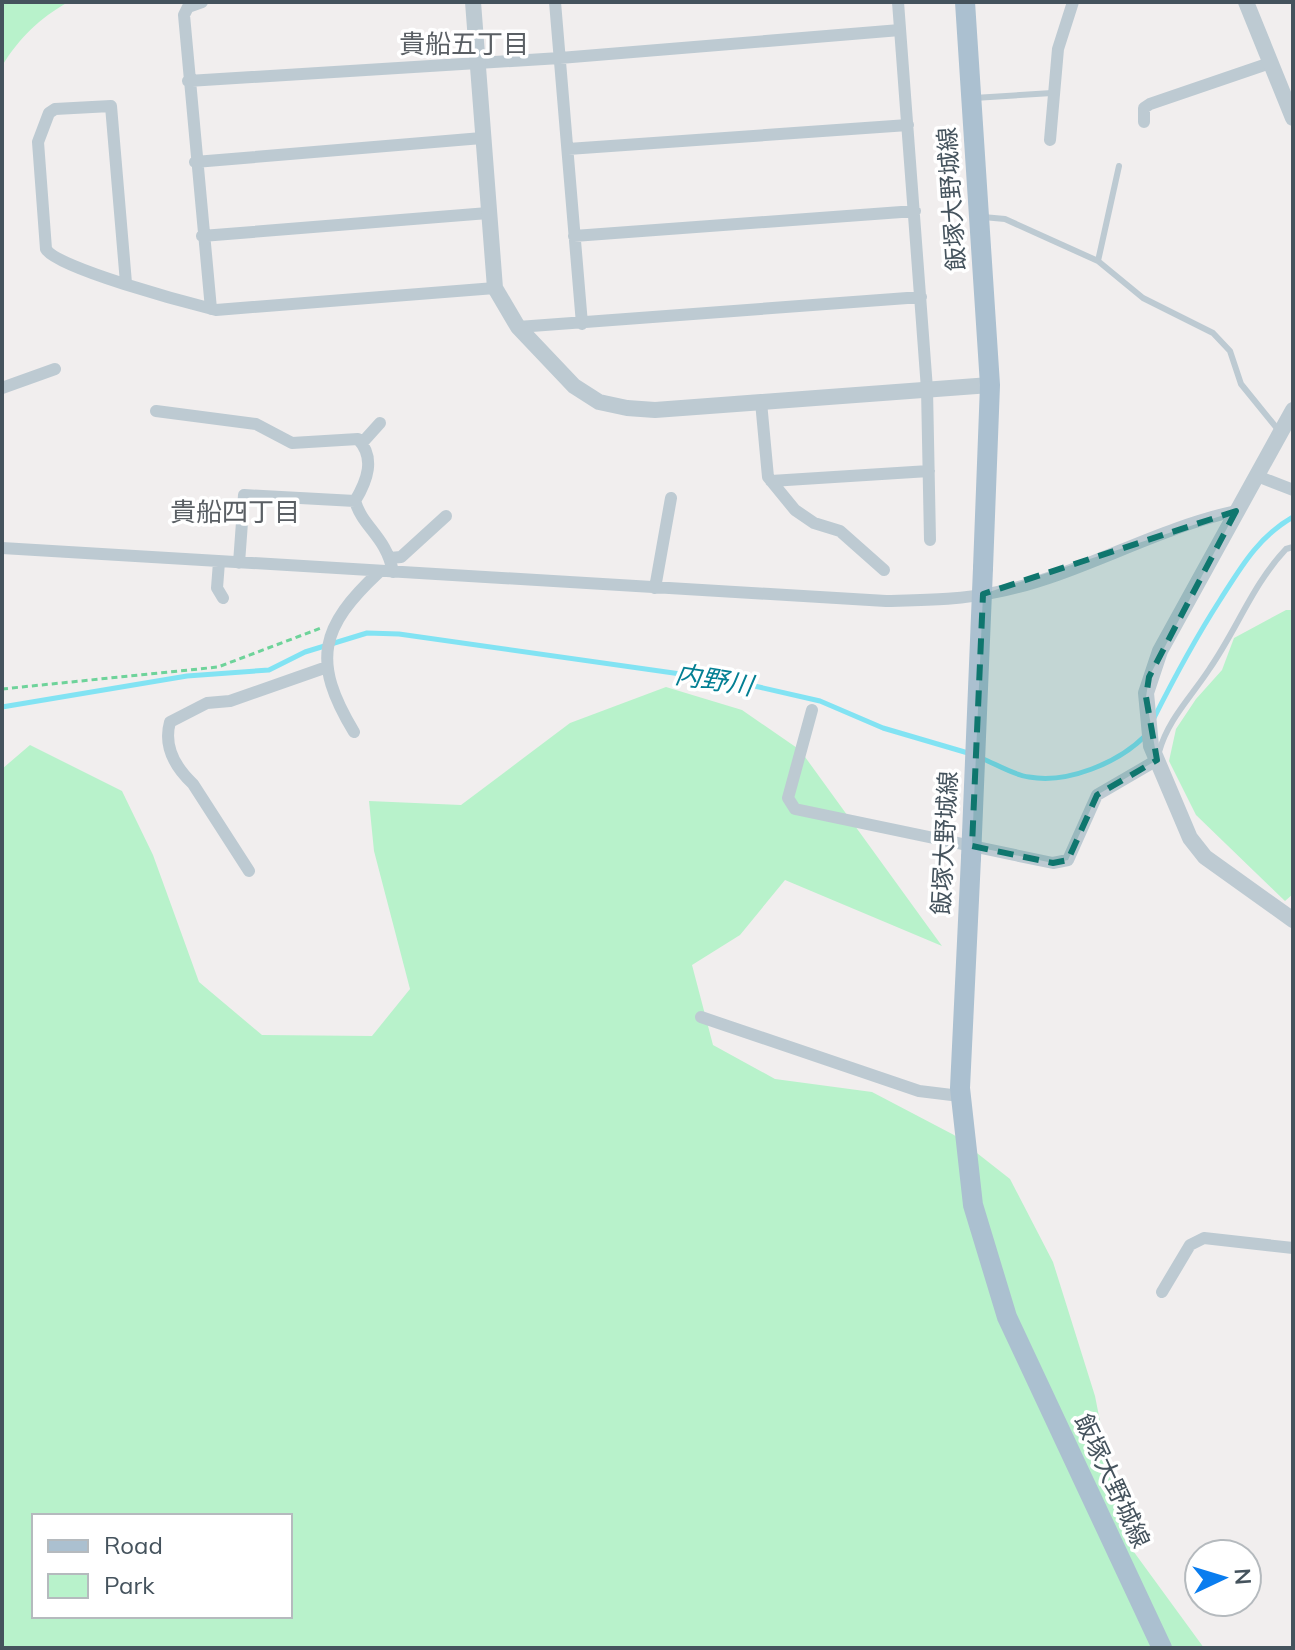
<svg xmlns="http://www.w3.org/2000/svg" width="1295" height="1650" viewBox="0 0 1295 1650" font-family="Mulish,'Noto Sans JP',sans-serif">
	<style>
		.green { fill: #b8f2cb; fill-rule: evenodd }
		.lines { fill: none; stroke-linecap: round; stroke-linejoin: round }
		.stream { stroke: #82e3f3; stroke-width: 5 }
		.path { stroke: #6ed39a; stroke-width: 3; stroke-dasharray: 6 4; stroke-linecap: butt }
		.service { stroke: #bdcad2; stroke-width: 6 }
		.minor { stroke: #bdcad2; stroke-width: 12 }
		.tertiary { stroke: #bdcad2; stroke-width: 16 }
		.primary { stroke: #abc0d0; stroke-width: 20 }
		.primary-bridge { stroke: #abc0d0; stroke-width: 20 }
		.marked { fill: #0f766e; fill-opacity: 0.2; stroke: #0f766e; stroke-width: 6; stroke-dasharray: 16 10; stroke-linejoin: round }
		.labels { text-anchor: middle; stroke-width: 7; stroke-linejoin: round; paint-order: stroke }
		.street-label { font-size: 24px; fill: #45535d; stroke: #fff }
		.neighbourhood-label { font-size: 26px; fill: #5a5f64; stroke: #fff }
		.water-label { font-size: 26px; font-style: italic; fill: #037f93; stroke: #fff }
	</style>
	<rect width="100%" height="100%" fill="#f1eeee"/>
	<path class="green" d="M2,2h66c-29,17 -48,35 -66,64z
		M1286,610h7v284l-8,7 -89,-86 -27,-54 7,-32 20,-30 26,-29 12,-32z
		M666,687l76,23 58,40 142,196 -157,-66 -45,55 -48,30 21,80 62,34 97,13 82,43 56,44 43,83 42,134 28,141 81,111h-1202v-879l28,-24 92,46 31,64 46,127 63,53 110,1 38,-47 -36,-138 -5,-50 92,4 109,-82zM34,1516h256v100h-256z"/>
	<g class="lines">
		<path class="stream" d="M2,707l185,-31 82,-6 36,-18 62,-19 32,1 338,48 83,19 63,27 85,25
			M1153,720c21,-42 42,-81 67,-120 21,-33 38,-63 73,-83
			M981,758c15,6 32,17 48,19 38,7 89,-14 116,-41"/>
		<path class="path" d="M2,689l216,-22 103,-39"/>
		<path class="service" d="M974,98l78,-5
			M983,217l22,2 93,42 21,-95
			M1098,261l45,37 70,35 17,18 11,33 39,48
			M1159,752c9,-33 33,-56 51,-84 27,-39 43,-84 76,-119l7,-2"/>
		<path class="minor" d="M202,2l-14,5 -4,8 27,294
			M555,2l27,322
			M898,2l29,387 3,151
			M188,81l372,-23 340,-28
			M1144,122v-14l6,-4 120,-41
			M1050,140l8,-91 15,-47
			M568,149l340,-24
			M195,162l287,-24
			M202,236l286,-23
			M574,236l341,-25
			M126,283l-15,-177 -56,3 -6,4 -11,29 8,107c10,19 142,54 170,61l279,-22
			M518,327l403,-30
			M2,388l53,-19
			M761,402l7,75 27,33 19,13 26,8 44,39
			M156,411l100,13 36,19 66,-4c18,19 9,42 -3,62 8,27 31,35 38,71
			M362,443l18,-20
			M1257,476l36,14
			M771,481l158,-10
			M2,548l884,53c37,-1 74,-1 111,-9 81,-16 156,-63 239,-81
			M390,558l11,-1 45,-41
			M219,562l-2,26 6,10
			M239,563l5,-68 111,6
			M655,588l16,-90
			M812,710l-24,88 7,11 258,54 15,-3 29,-65 60,-35
			M354,732c-43,-71 -34,-105 25,-160
			M249,871l-56,-87c-18,-17 -30,-37 -23,-62l37,-19 23,-2 97,-34
			M701,1017l218,74 41,5
			M1162,1292l28,-47 14,-7 89,10"/>
		<path class="tertiary" d="M473,2l22,286 23,39 56,59 25,16 28,6 28,2 335,-25
			M1246,2l47,116
			M1293,410l-133,241 -14,42 5,53 39,92 15,19 88,63"/>
		<path class="primary" d="M965,2l25,383 -7,183
			M971,858l-11,230 13,117 34,112 155,331"/>
		<path class="primary-bridge" d="M971,858l12,-290"/>
	</g>
	<path class="marked" d="M1236,511l-87,166 -3,20 11,63 -60,35 -29,65 -15,3 -81,-17 11,-252z"/>
	<g class="labels">
		<g class="street-label">
			<text transform="translate(952 199) rotate(-94)" y="8">飯塚大野城線</text>
			<text transform="translate(945 843) rotate(-87)" y="8">飯塚大野城線</text>
			<text transform="translate(1112 1481) rotate(65)" y="8">飯塚大野城線</text>
		</g>
		<g class="neighbourhood-label">
			<text x="464" y="53">貴船五丁目</text>
			<text x="235" y="521">貴船四丁目</text>
		</g>
		<g class="water-label">
			<text transform="translate(714 680) rotate(9)" y="9">内野川</text>
		</g>
	</g>
	<rect width="1295" height="1650" fill="none" stroke="#45535d" stroke-width="8"/>
	<rect x="32" y="1514" width="260" height="104" fill="#ffffff" stroke="#b5babe" stroke-width="2"/>
	<rect x="48" y="1540" width="40" height="12" fill="#abc0d0" stroke="#b5babe" stroke-width="2"/>
	<text x="104" y="1554" font-size="24" fill="#45535d">Road</text>
	<rect x="48" y="1574" width="40" height="24" fill="#b8f2cb" stroke="#b5babe" stroke-width="2"/>
	<text x="104" y="1594" font-size="24" fill="#45535d">Park</text>
	<g transform="translate(1223 1578) rotate(86)"><circle r="38" fill="#ffffff" stroke="#b5babe" stroke-width="2"/>
	<path d="M0-6L14 30L0 20L-14 30Z" fill="#0a7def"/>
	<text y="-12" font-size="22" font-weight="bold" text-anchor="middle" fill="#45535d">N</text>
	</g>
</svg>
